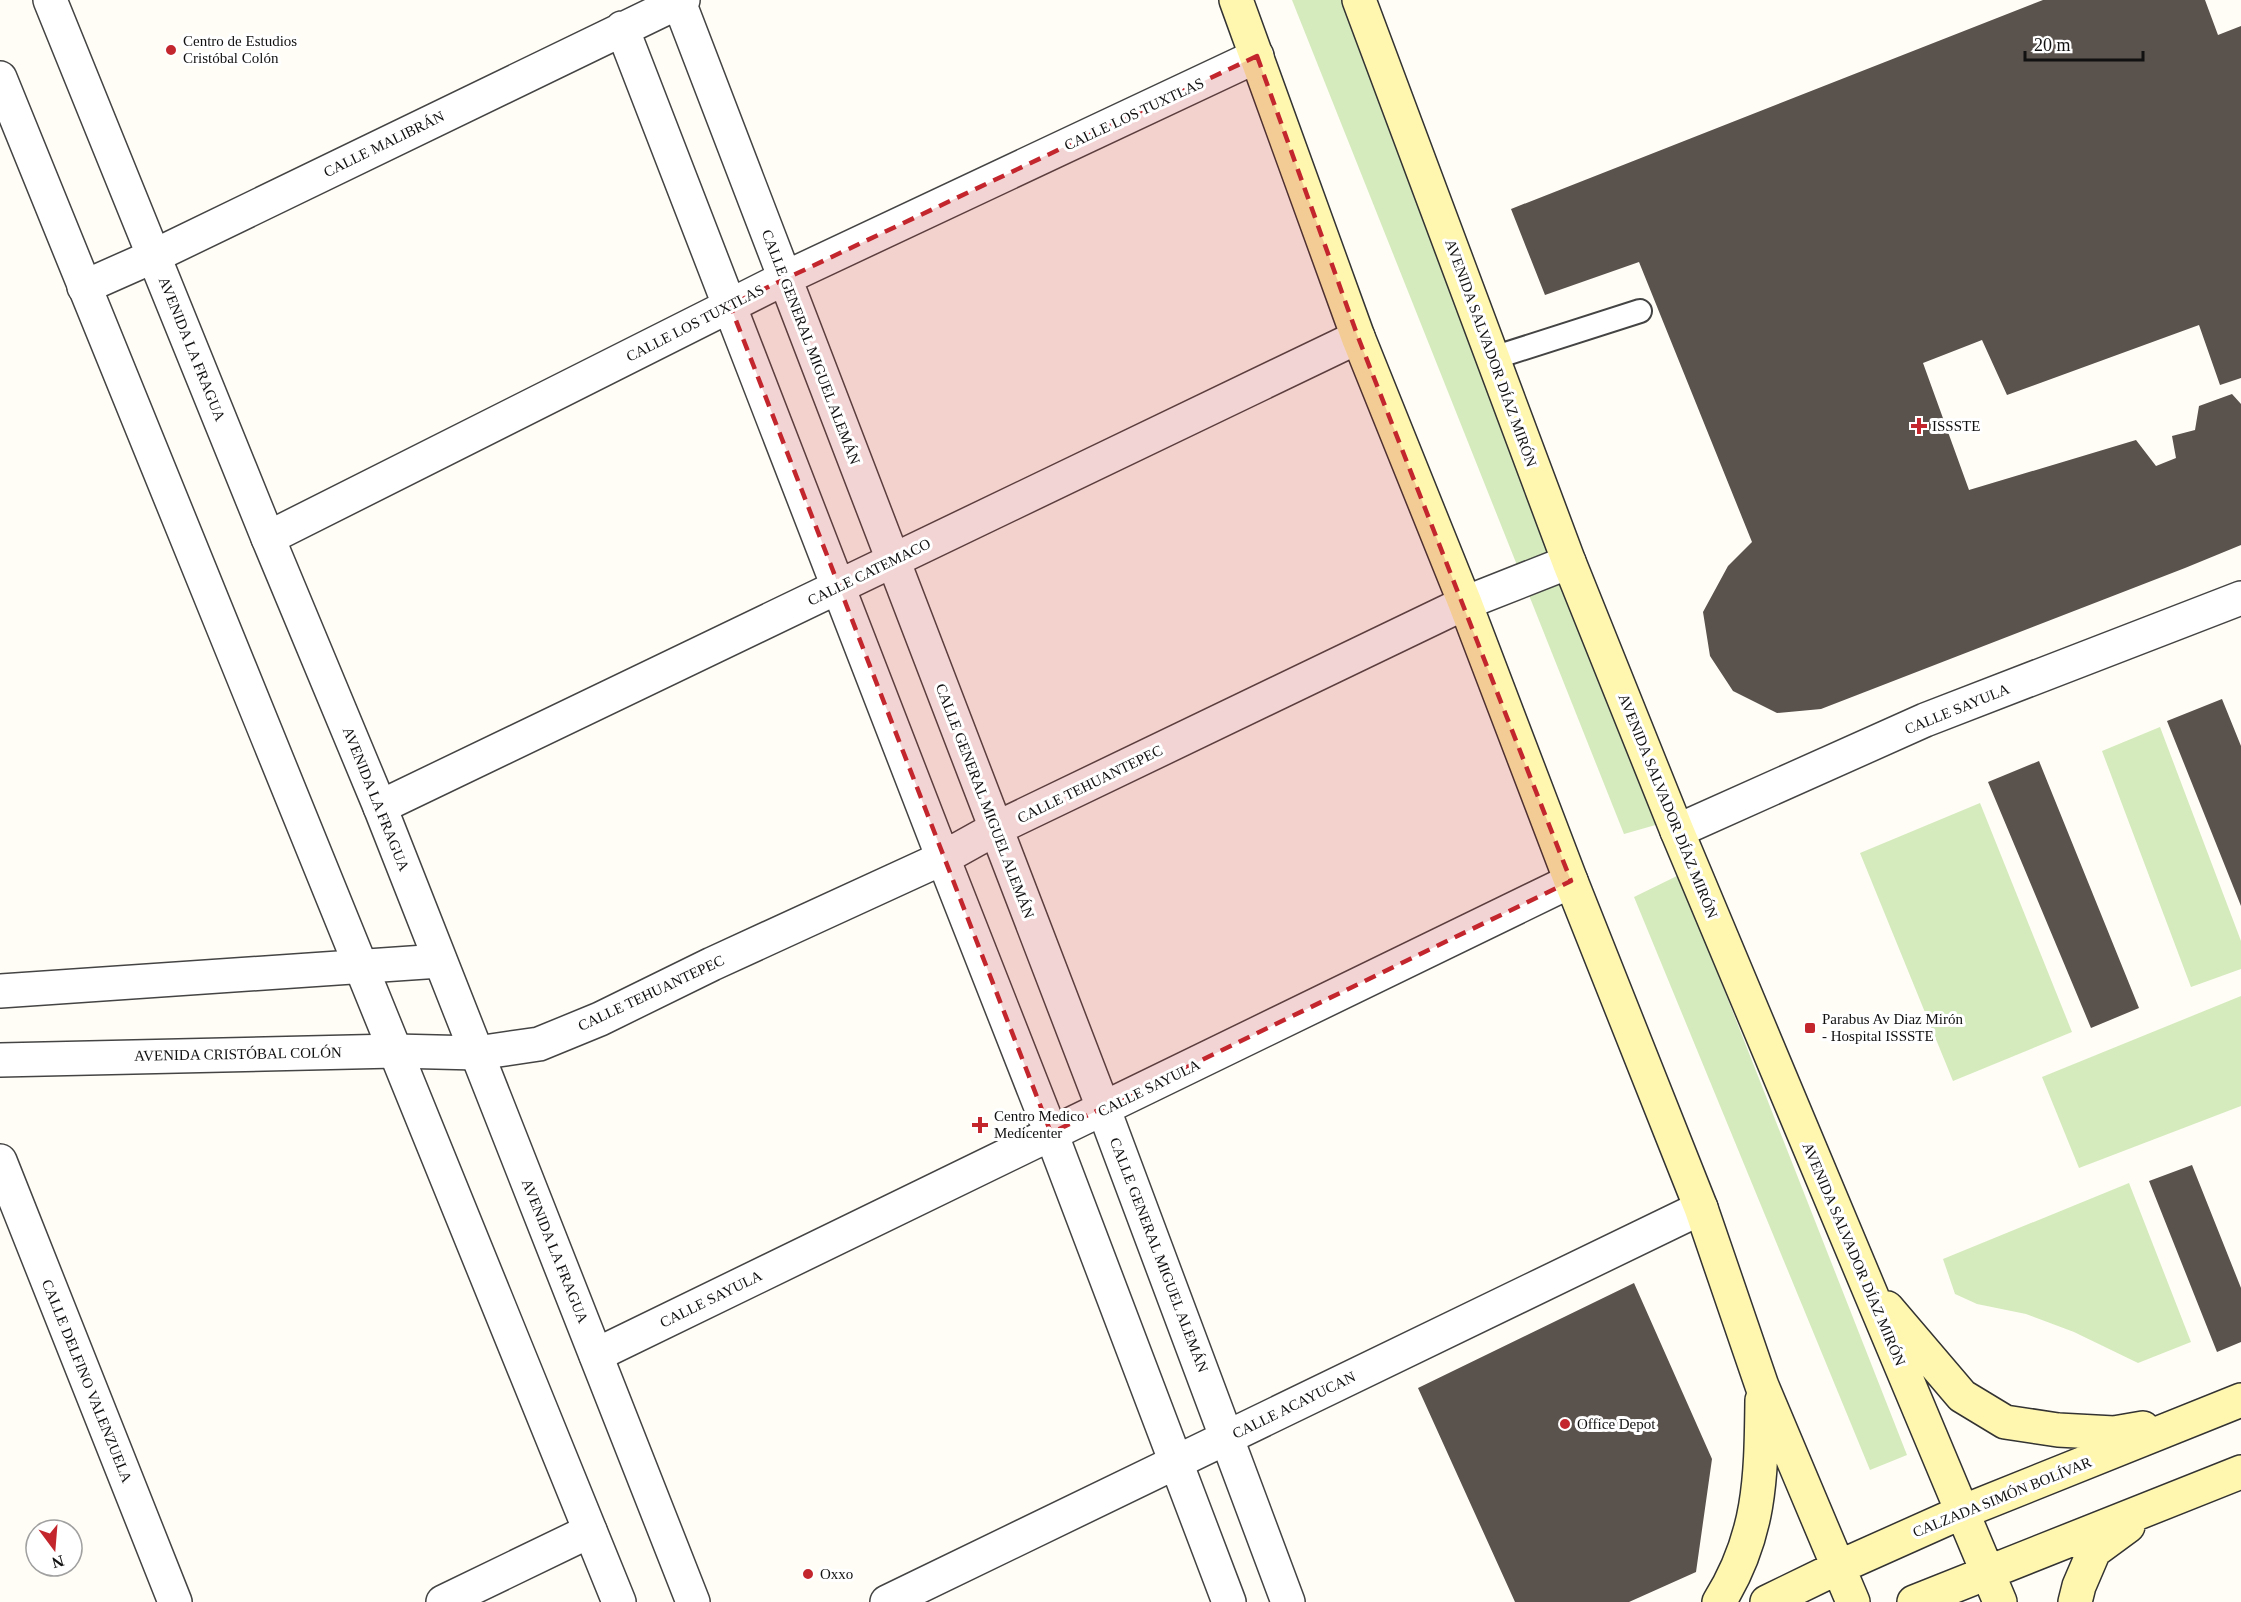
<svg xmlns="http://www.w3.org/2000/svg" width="2241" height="1602" viewBox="0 0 2241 1602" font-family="Georgia,serif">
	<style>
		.green { fill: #d5ebbd }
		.building { fill: #5a524d }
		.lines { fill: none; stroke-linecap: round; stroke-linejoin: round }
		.service-casing { stroke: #444; stroke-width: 26 }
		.minor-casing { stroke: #444; stroke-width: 36 }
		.tertiary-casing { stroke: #444; stroke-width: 36 }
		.secondary-casing { stroke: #333; stroke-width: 36 }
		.service { stroke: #fff; stroke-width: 22 }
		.minor { stroke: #fff; stroke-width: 33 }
		.tertiary { stroke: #fff; stroke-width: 33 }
		.secondary { stroke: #fff6b0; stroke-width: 33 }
		.marked { fill: #c4262e; fill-opacity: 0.2; stroke: #c4262e; stroke-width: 4.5; stroke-dasharray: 12 8; stroke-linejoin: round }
		.poi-dot { fill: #c4262e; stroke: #fff; stroke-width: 2 }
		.labels { text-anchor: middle; stroke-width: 6; stroke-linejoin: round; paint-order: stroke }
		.poi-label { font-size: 15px; fill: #111; stroke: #fff; text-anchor: start }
		.street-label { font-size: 15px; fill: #111; stroke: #fff }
	</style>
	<rect width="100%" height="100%" fill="#fffdf5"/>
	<path class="green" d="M1292,0h60l307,824 -35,10z
		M2160,727l81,214v28l-50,18 -89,-236z
		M1980,803l92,229 -119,49 -93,-228z
		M1679,875l228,580 -37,15 -236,-573z
		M2241,996v110l-162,62 -37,-91z
		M2129,1183l62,159 -53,21 -64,-31 -48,-18 -49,-10 -22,-10 -12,-35z"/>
	<path class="building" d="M2043,0h162l13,35 23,-9v352l-21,7 -21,-60 -192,70 -25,-55 -59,23 46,127 167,-50 20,26 20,-8 -4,-22 23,-6 4,-24 33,-12 9,10v141l-56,23 -364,141 -44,4 -44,-22 -23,-35 -7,-44 25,-46 24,-24 -113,-280 -94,33 -34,-86z
		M2222,699l19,47v160l-74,-185z
		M2039,761l100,247 -48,20 -103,-246z
		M2192,1165l49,123v54l-24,10 -68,-171z
		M1634,1283l78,176 -16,113 -67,30h-114l-97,-214z"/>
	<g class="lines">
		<g class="service-casing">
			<path id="service" d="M1493,358l147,-47"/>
		</g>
		<g class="minor-casing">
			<path id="minor" d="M679,2l425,1108 184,492
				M622,28l321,830 108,275 178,469
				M84,287l70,-31 529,-256
				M268,538l517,-260 472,-222
				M380,807l978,-470
				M1677,831l248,-111 316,-122
				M0,991l440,-30
				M0,1060l395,-9 82,2 62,-9 61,-25 112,-55 231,-106 52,-29 470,-226 104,-41
				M0,1161l175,441
				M596,1355l975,-474
				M443,1602l147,-71
				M887,1602l814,-394"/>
		</g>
		<g class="tertiary-casing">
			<path id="tertiary" d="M50,0l218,538 112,269 313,795
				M0,78l619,1524"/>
		</g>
		<g class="secondary-casing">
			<path id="secondary" d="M1236,0l122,337 107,266 106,278 130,327 61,178 91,216
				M1359,0l210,562 108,269 323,771
				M1887,1308l75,88 43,26 53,8 56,3 29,-5
				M1719,1602c42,-67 42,-126 43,-202
				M1767,1602l72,-35 123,-55 279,-112
				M1914,1602l327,-130
				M2075,1602l4,-16 15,-35 34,-25"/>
		</g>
		<use href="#service" class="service"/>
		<use href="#minor" class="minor"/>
		<use href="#tertiary" class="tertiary"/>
		<use href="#secondary" class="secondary"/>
	</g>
	<path class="marked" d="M1257,56l101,281 213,544 -520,252 -321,-828z"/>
	<g class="poi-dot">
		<circle cx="171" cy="50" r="6"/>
		<path d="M1916 417h6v6h6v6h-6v6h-6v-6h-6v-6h6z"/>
		<rect x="1804" y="1022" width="12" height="12" rx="3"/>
		<path d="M977 1116h6v6h6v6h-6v6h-6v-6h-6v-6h6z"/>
		<circle cx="1565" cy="1424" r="6"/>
		<circle cx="808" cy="1574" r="6"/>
	</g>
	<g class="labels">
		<g class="poi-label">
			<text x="183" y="46">Centro de Estudios<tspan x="183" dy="17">Cristóbal Colón</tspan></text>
			<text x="1932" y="431">ISSSTE</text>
			<text x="1822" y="1024">Parabus Av Diaz Mirón<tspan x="1822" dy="17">- Hospital ISSSTE</tspan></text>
			<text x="994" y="1121">Centro Medico<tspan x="994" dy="17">Medicenter</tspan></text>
			<text x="1577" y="1429">Office Depot</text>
			<text x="820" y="1579">Oxxo</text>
		</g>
		<g class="street-label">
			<text transform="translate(1134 114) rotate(-25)" y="5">CALLE LOS TUXTLAS</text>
			<text transform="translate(384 144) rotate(-26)" y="5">CALLE MALIBRÁN</text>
			<text transform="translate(695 323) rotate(-27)" y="5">CALLE LOS TUXTLAS</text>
			<text transform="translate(811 347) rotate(69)" y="5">CALLE GENERAL MIGUEL ALEMÁN</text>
			<text transform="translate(192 349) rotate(68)" y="5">AVENIDA LA FRAGUA</text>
			<text transform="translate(1491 353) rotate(70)" y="5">AVENIDA SALVADOR DÍAZ MIRÓN</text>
			<text transform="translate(869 572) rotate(-26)" y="5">CALLE CATEMACO</text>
			<text transform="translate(1957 709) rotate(-22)" y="5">CALLE SAYULA</text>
			<text transform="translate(1090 784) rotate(-26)" y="5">CALLE TEHUANTEPEC</text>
			<text transform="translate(376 799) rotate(68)" y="5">AVENIDA LA FRAGUA</text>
			<text transform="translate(985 801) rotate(69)" y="5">CALLE GENERAL MIGUEL ALEMÁN</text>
			<text transform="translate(1668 806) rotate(68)" y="5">AVENIDA SALVADOR DÍAZ MIRÓN</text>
			<text transform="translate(651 993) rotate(-25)" y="5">CALLE TEHUANTEPEC</text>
			<text transform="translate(238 1054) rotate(-1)" y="5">AVENIDA CRISTÓBAL COLÓN</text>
			<text transform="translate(1149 1088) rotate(-26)" y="5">CALLE SAYULA</text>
			<text transform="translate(555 1251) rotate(68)" y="5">AVENIDA LA FRAGUA</text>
			<text transform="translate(1854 1254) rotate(67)" y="5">AVENIDA SALVADOR DÍAZ MIRÓN</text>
			<text transform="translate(1159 1255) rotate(69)" y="5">CALLE GENERAL MIGUEL ALEMÁN</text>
			<text transform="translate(711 1299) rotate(-26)" y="5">CALLE SAYULA</text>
			<text transform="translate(87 1381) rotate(68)" y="5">CALLE DELFINO VALENZUELA</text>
			<text transform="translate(1294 1405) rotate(-26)" y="5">CALLE ACAYUCAN</text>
			<text transform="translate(2002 1497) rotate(-22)" y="5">CALZADA SIMÓN BOLÍVAR</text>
		</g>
	</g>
	<g transform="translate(54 1548) rotate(164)"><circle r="28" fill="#ffffff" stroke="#a0a0a0" stroke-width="1.5"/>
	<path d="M0-4.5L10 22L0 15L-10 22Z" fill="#c4262e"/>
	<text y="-9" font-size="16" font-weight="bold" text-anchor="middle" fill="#111111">N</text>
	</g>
	<path d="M2025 51v9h118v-9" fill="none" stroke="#111111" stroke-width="3"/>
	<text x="2034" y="51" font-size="18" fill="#111111" stroke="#ffffff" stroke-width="4.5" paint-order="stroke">20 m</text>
</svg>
